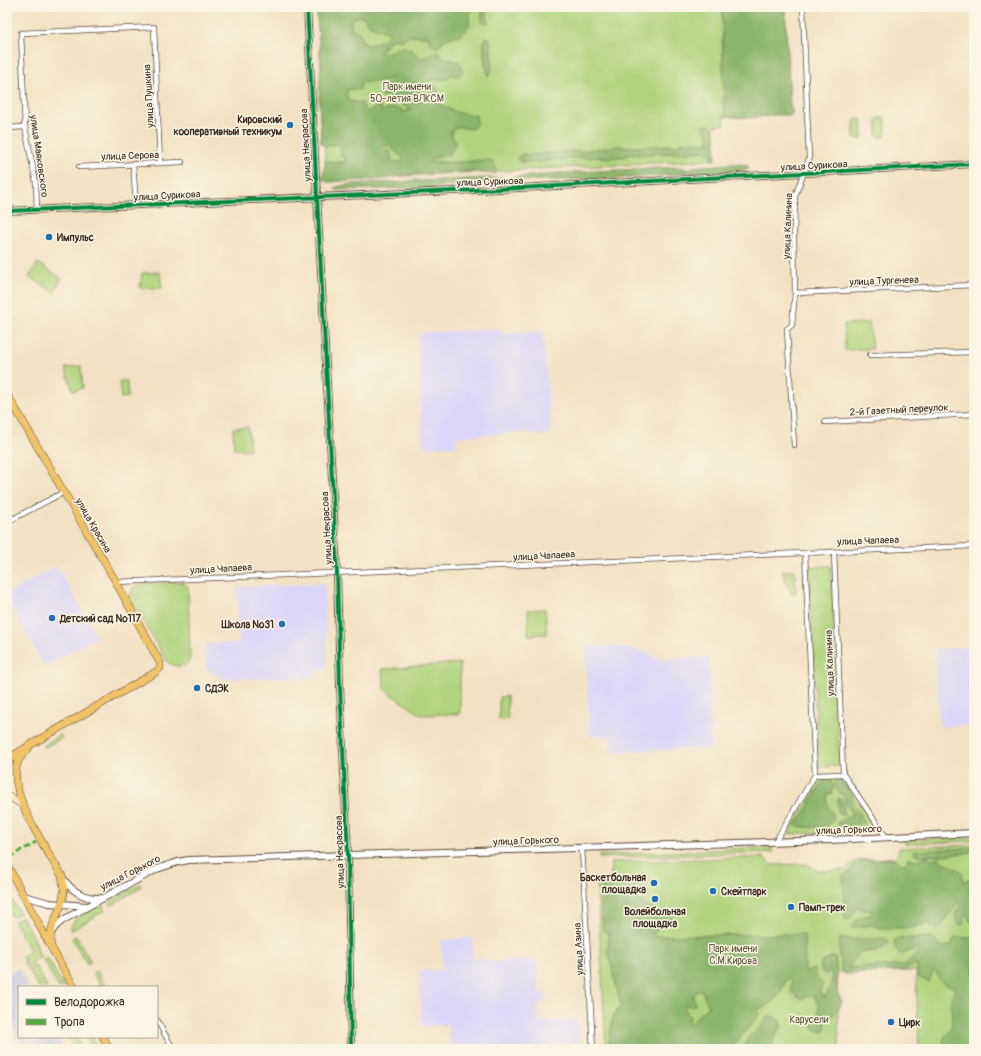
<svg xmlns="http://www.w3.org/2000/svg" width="981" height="1056" viewBox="0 0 981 1056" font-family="Pangolin,sans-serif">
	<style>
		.built { fill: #dad6f7 }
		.industrial { fill: #c0c2dd }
		.green { fill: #b0d37d; stroke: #767e4e }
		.forest { fill: #8cb56c; stroke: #647045; fill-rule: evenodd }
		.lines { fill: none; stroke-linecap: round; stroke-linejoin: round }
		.minor-casing { stroke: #574537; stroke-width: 6 }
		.tertiary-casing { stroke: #574537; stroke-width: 8 }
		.secondary-casing { stroke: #574537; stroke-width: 8 }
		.primary-casing { stroke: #574537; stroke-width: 8 }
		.minor { stroke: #fff; stroke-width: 4.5 }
		.tertiary { stroke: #fff; stroke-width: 6 }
		.secondary { stroke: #f9e7c3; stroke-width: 7 }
		.primary { stroke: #f1c369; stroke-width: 7 }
		.rail { stroke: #3b2a1e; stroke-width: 1.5 }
		.quiet { stroke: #55ab43; stroke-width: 3; stroke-dasharray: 6 3; stroke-linecap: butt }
		.cycleway-casing { stroke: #fcf5e5; stroke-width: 6 }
		.cycleway { stroke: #00873e; stroke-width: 4 }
		.poi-dot { fill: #1f6fb2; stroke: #fcf5e5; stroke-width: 1.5 }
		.labels { text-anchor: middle; stroke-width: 3; stroke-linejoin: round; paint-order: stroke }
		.park-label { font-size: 10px; fill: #585436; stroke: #fcf5e5 }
		.street-label { font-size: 10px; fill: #3b2a1e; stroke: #fcf5e5 }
		.poi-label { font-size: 10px; font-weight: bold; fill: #3b2a1e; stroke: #fcf5e5; text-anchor: start }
	</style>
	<rect width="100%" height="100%" fill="#fcf5e5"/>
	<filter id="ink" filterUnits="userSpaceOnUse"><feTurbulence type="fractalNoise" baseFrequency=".025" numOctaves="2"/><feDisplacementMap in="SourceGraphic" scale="8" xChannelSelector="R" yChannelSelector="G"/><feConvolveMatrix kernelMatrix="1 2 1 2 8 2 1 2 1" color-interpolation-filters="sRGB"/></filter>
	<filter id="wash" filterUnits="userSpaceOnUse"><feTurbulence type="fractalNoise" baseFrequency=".012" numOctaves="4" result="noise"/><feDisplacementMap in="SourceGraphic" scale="16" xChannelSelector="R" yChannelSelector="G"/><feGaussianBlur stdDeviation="0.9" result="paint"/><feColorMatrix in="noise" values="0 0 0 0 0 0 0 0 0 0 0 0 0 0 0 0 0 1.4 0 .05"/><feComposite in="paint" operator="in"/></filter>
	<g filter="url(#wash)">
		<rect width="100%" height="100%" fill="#f3e1c3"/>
		<path class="built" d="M499,329l4,5 40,-3 8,102 -10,3 -11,-4 -74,5v9l-34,1 -4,-114z
			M57,566l40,71 -53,29 -37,-67v-5z
			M325,583l2,86h-13v8l-90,2 -18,-10 -1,-25 34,-1 -2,-56z
			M614,646l34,6 11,8 50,-3 2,91 -100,4 -1,-16h-21l-3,-89z
			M974,647v78l-34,2 -5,-78z
			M472,938l1,21 15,-1v4l49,-2 2,33h6l1,10h-8l1,18 39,-2 2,30h-131l-1,-24 -26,1 -3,-55 24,-1 -2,-30z"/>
		<path class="industrial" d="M19,968l10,19h-10v50h38l7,12h-39l-18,-34v-4l4,-3 -4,-6v-27z"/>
		<path class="green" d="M318,7h467l5,104 -66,3 1,11 -11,1 1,34 -389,20z
			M879,118h5l2,3v13l-2,3h-4l-3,-2v-13z
			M856,119h5l1,1 1,15 -2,4h-6l-1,-2v-15z
			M38,263l24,16 -8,13 -25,-15z
			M160,272l2,16h-22l2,-15z
			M869,323l3,26 -27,1 -1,-26z
			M81,366l2,22 -10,3 -8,-23z
			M119,381h8l1,16 -7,1z
			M248,427l2,23 -16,-1 -1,-21z
			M831,566l8,200 -21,1 -9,-200z
			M795,570l1,23h-5l-9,-22z
			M182,582l6,5 2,72c-5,10 -15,8 -23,3l-37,-64 2,-9 7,-5z
			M545,609l2,25 -19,1v-25z
			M460,663v51l-39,1 -36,-25 -3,-21z
			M507,696l1,23 -9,1v-23z
			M60,734l2,4 -18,10 -1,-2z
			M822,778h19l35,49 -2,3 -85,4 1,-4z
			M974,837v4l-68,3 -4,-4z
			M974,845v204h-55l-3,-78 -79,1 2,77h-233l-9,-168 11,-1 3,-3v-15l152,-5 7,8 37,-1 11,7 28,-1 8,-9 41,-4 3,-3 1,-6z
			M771,847l2,5 -174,6v-3z
			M140,884l1,3 -30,19 -3,-3z
			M7,893l13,20 -8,4 -5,-8z
			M102,904l3,6 -34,21 -1,-4 6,-8z
			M22,917l15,27 1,8 3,4 -15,11 -4,-10 8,-7 -16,-28z
			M76,936l15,26 -4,2 -15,-26z
			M47,957l17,30h-6l-15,-27z
			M35,965l12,22h-9l-10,-18z
			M97,971l9,16h-5l-8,-14z
			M67,1037h8l7,12h-8z
			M86,1037h7l6,12h-6z"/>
		<path class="forest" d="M316,7h154l-1,18 -4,6 -5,4 -14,4 -10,9 -6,-6 -2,-6h-20l-6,5 -7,-3 -5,3 -11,12c22,2 21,-18 41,5h5l6,-4 7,-3 2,5 5,2 6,1 9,4 3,9 -4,3 -5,1 -3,-2 -3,5 -21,2 -7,5 -6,-3 -6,1 1,5 14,4 6,-5 6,-2 3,2v4l-8,7c17,8 26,17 46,16l1,9 -6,5 -13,-2 -7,4 2,7 3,4 -6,12 -19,5 -2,3h30l26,-2 7,1 4,7v6l-35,-3 -49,3 -28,5 -56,3 -6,-3 4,-18 22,1 -3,-4 -5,-2 1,-8 -4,-4 -12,3 -4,-4 -2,-46 2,-32zM357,16l7,1 5,8 19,8 1,2 -6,5 -13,5 -7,-2 -3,-10 -9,-5v-7zM392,79l-1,3 -8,5 -3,5 1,3 2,1 6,-1 10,6 3,4 10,5 -10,2v-2c-8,-3 -12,-3 -20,2l-1,-4 -5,-1 -8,5 -4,-4 -2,-5 -12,-2 -4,-6 2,-6 12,1 1,-7zM382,146h7l15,13 -4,3h-8l-2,-11 -8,-1z
			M482,7h4l2,16 -6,-1z
			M723,7h62l5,98 3,7 -3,4c-11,-2 -12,-1 -22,0 -14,2 -30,2 -44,0l-2,-106z
			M486,37l4,2 2,24 -2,11 -2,2c-3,-9 -7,-31 -2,-39z
			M705,125h5c9,9 4,22 6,33l-2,2 -3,-4v-5l-83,4 -4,2 -56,1 -6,3 -7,-2 -14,3h-21l-3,-4 4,-3 22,-1 28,-3h12l35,-5 15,1 39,-2 5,1 2,-3 13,-1 17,1 -1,-9 -6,-7z
			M736,164l11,1 2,4 -32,4 -19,1 -9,-2 -19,3 -79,5 -11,-1 -7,1h-43l-16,2 -2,-2 1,-3 31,-2 14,-2 120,-6 9,2 12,-3z
			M485,178h18l-1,4 -60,4 -20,3 -12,-1 -74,2 -1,-2c10,-6 57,-5 70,-6 6,-1 10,-3 16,-1z
			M838,779l5,3v4c10,5 11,13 8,22h4l6,7 -4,5 6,-1 3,5 -28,1v-3l14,-7 -3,-7 -4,-4v-6l-11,-11 2,-6z
			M825,780h6l2,7 -1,6 -5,2 1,12 5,7v8c-9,6 -28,7 -38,3l11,-14 10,-20 3,-2 2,-5z
			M838,798l4,2 3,14 -5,1 -2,-4z
			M974,848v4c-17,1 -47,7 -62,1l2,-2z
			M925,857h3l4,2 7,-2 2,4 20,10 3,11 10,-5v8l-4,3v4l4,4v29l-4,-4 -2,-6h-3v8l-4,2 -4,-2 -2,-9 5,-9 -2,-3 -19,27 -13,-6 -14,5h-31l-8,-3 -22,3 6,-9 16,-5 -3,-4h-5l-9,-3 -4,10 -6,3 -2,-8 3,-8 -3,-4 -1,-25 7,-3c5,-12 16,-13 28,-10l2,-3h17l4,5h4l3,-5 8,1z
			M643,874l2,9 -9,13 7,8 30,14 -20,15 1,3 150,-2 1,34 2,4 7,-3 1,3 -1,3 9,9 -3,7 1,4 4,2c4,-8 9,-16 6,-25l-7,2 -3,-4v-7l10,-6h4l2,20 -1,12 6,13 -6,10 -10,9 -1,8 -1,3 -10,-3 -1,-5c9,-9 6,-17 2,-27l-6,-1 -8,3 -10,-7 1,-10 -4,-4c-4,4 -4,7 -6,11 0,3 -12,16 -14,17 -3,2 -7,2 -10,3l1,4 -1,3 -28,33h-122l5,-33 8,-10 -13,-54 1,-19 -5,-1 -1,-3c-1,-14 -4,-31 1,-45 13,-4 15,-2 25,6l8,-7 1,-6zM701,989l8,18 -9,6 -11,13 -1,-5 2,-4 -6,-10 4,-2 3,2 4,-2 -2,-10z
			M931,937l12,10 8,-1 4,-9 19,1v111h-35l4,-3 1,-9c12,-8 8,-26 7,-39l5,-6 -2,-4c-8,-4 -15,-4 -17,-15l-4,-3 -4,12 -11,-5 -2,-13 -12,6 -50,4h-9l-4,-5 -2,-30h48l2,3c-6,11 -18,9 -29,10l-12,16 56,-3 10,-9 5,-8 -19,6 -6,-8 1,-7z
			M770,1016c6,1 10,4 12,11l-8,10 -3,12h-31l5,-5 4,-7 13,-11 3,-7z"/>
	</g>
	<g filter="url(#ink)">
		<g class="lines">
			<g class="minor-casing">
				<path id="minor" d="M7,128l18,-1
					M133,164l3,41
					M79,167l103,-5
					M37,209l-1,-26 -11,-56 -4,-94 133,-6 6,136
					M795,293l179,-8
					M870,355l104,-3
					M825,422l149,-8
					M794,445l-7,-116 5,-4 3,-32 -1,-58 1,-39 14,-37 -6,-152
					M7,522l57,-30
					M834,552l9,222 43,63
					M116,582l858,-36
					M815,775l28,-1
					M775,842l40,-67 -10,-222
					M582,848l11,201
					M157,1020l16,29"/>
			</g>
			<g class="tertiary-casing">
				<path id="tertiary" d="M307,7l30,566 3,113 8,169 3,194
					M7,211l512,-23 455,-24
					M63,878c8,13 22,21 37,20
					M24,896l25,7 38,3
					M52,932l3,-5 8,-7 94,-51 21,-7 11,-2 642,-20 143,-7"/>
			</g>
			<g class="secondary-casing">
				<path id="secondary" d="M7,795l16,10"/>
			</g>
			<g class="primary-casing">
				<path id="primary" d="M7,394l109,188 44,81v5l-4,4 -124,72 -16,10 -9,9
					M28,749c-4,4 -9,9 -11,15 -9,30 30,86 45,112 1,6 2,11 2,16 -2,21 -17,33 -13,55
					M7,865l44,82 23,40
					M103,1037l6,12"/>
			</g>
			<use href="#minor" class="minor"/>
			<use href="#tertiary" class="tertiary"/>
			<use href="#secondary" class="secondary"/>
			<use href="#primary" class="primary"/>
			<path class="rail" d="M7,1041l5,8"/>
			<path class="quiet" d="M9,857l27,-15"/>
			<g class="cycleway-casing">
				<path id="cycleway" d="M307,7l30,566 3,113 8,169 3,194
					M7,211l512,-23 455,-24"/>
			</g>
			<use href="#cycleway" class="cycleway"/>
		</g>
	</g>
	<g class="poi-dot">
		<circle cx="290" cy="125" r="4"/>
		<circle cx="49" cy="237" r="4"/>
		<circle cx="52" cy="618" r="4"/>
		<circle cx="282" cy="624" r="4"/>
		<circle cx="197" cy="688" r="4"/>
		<circle cx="654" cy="883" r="4"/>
		<circle cx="713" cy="891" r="4"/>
		<circle cx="655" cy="899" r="4"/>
		<circle cx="791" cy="907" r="4"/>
		<circle cx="891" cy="1022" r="4"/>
	</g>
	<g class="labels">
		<g class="park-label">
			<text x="407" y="90">Парк имени<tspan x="407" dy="12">50-летия ВЛКСМ</tspan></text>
			<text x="733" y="952">Парк имени<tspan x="733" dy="12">С.М.Кирова</tspan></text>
			<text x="809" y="1023">Карусели</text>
		</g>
		<g class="street-label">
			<text transform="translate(148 96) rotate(-93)" y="4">улица Пушкина</text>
			<text transform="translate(305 145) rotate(-93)" y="4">улица Некрасова</text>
			<text transform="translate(130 155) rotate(-2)" y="4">улица Серова</text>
			<text transform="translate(40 156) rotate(82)" y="4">улица Маяковского</text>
			<text transform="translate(814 165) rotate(-3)" y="4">улица Сурикова</text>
			<text transform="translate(490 181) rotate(-2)" y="4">улица Сурикова</text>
			<text transform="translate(167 195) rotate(-3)" y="4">улица Сурикова</text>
			<text transform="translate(787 226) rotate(-88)" y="4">улица Калинина</text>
			<text transform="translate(884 280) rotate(-2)" y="4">улица Тургенева</text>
			<text transform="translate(899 409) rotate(-3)" y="4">2-й Газетный переулок</text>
			<text transform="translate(94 525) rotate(60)" y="4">улица Красина</text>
			<text transform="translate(326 528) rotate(-93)" y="4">улица Некрасова</text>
			<text transform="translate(868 540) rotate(-2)" y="4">улица Чапаева</text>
			<text transform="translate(544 555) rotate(-3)" y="4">улица Чапаева</text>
			<text transform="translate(221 568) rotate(-3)" y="4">улица Чапаева</text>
			<text transform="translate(829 663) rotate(-92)" y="4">улица Калинина</text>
			<text transform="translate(849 829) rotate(-2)" y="4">улица Горького</text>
			<text transform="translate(526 840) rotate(-2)" y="4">улица Горького</text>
			<text transform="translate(339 852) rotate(-92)" y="4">улица Некрасова</text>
			<text transform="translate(130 872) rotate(-27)" y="4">улица Горького</text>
			<text transform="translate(578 949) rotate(-93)" y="4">улица Азина</text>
		</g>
		<g class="poi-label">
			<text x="282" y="123" text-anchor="end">Кировский<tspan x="282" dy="12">кооперативный техникум</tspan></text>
			<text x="57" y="241">Импульс</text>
			<text x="60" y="622">Детский сад №117</text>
			<text x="274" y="628" text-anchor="end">Школа №31</text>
			<text x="205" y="692">СДЭК</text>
			<text x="646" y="881" text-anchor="end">Баскетбольная<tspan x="646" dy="12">площадка</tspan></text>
			<text x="721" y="895">Скейтпарк</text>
			<text x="799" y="911">Памп-трек</text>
			<text x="655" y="915" text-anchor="middle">Волейбольная<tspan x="655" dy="12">площадка</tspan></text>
			<text x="899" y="1026">Цирк</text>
		</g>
	</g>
	<rect width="981" height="1056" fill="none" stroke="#fcf5e5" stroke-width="24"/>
	<rect x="18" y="986" width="140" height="52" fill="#fcf5e5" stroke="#afa495"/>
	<rect x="26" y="999" width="20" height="6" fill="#00873e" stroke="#afa495"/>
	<text x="54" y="1006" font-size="12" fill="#3b2a1e">Велодорожка</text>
	<rect x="26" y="1019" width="20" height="6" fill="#55ab43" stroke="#afa495"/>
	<text x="54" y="1026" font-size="12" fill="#3b2a1e">Тропа</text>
</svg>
